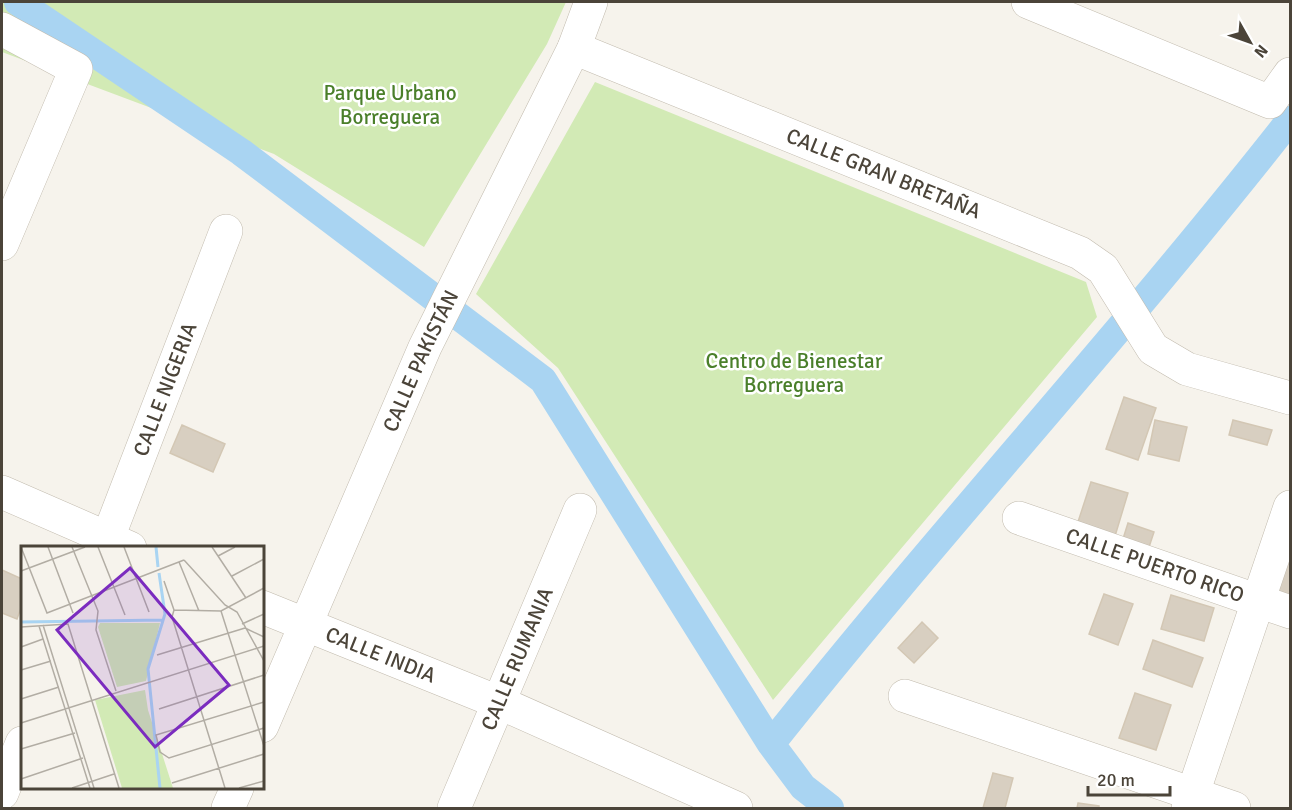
<svg xmlns="http://www.w3.org/2000/svg" width="1292" height="810" viewBox="0 0 1292 810" font-family="Signika,sans-serif">
	<style>
		.green { fill: #d2eab5 }
		.lines { fill: none; stroke-linecap: round; stroke-linejoin: round }
		.canal { stroke: #a9d4f2; stroke-width: 28 }
		.building { fill: #d8cfc1; stroke: #d3c7b4; stroke-width: 1.5 }
		.minor-casing { stroke: #c2bbae; stroke-width: 34 }
		.minor { stroke: #fff; stroke-width: 33 }
		.labels { text-anchor: middle; stroke-width: 5; stroke-linejoin: round; paint-order: stroke }
		.park-label { font-size: 21px; fill: #4a7f2a; stroke: #fff }
		.street-label { font-size: 21px; fill: #4b4439; stroke: #fff }
		.inset-river { fill: none; stroke: #a9d4f2; stroke-width: 3 }
		.inset-road { fill: none; stroke: #b2ada4; stroke-width: 1.5 }
		.view { fill: #7b2cbf; fill-opacity: 0.15; stroke: #7b2cbf; stroke-width: 3 }
		.inset-edge { fill: none; stroke: #4b4439; stroke-width: 3 }
	</style>
	<rect width="100%" height="100%" fill="#f6f3ec"/>
	<path class="green" d="M2,2h564l-19,42 -123,203 -150,-93 -272,-102z
		M595,82l491,200 11,35 -324,383 -215,-332 -82,-74z"/>
	<g class="lines">
		<path class="canal" d="M18,2l223,150 302,228 228,364 32,43 27,21
			M771,744c168,-212 352,-411 519,-624"/>
	</g>
	<path class="building" d="M1124,397l32,11 -18,52 -32,-11z
		M1155,420l32,7 -8,34 -31,-7z
		M1233,420l39,10 -5,15 -38,-10z
		M182,425l43,19 -12,28 -43,-19z
		M1091,482l37,11 -13,43 -38,-11z
		M1128,523l26,9 -6,18 -26,-8z
		M1290,557v40l-15,-5z
		M2,570l20,9v26l-5,14 -15,-6z
		M1104,594l29,10 -15,41 -29,-11z
		M1171,595l43,13 -10,33 -43,-12z
		M922,622l16,16 -24,25 -16,-15z
		M1153,640l50,18 -11,29 -49,-18z
		M1135,693l36,12 -15,45 -37,-12z
		M993,773l20,5 -8,30h-22z
		M1078,803l21,3v2h-22z"/>
	<g class="lines">
		<g class="minor-casing">
			<g id="minor">
				<path d="M1028,2l242,100 20,-28"/>
				<path d="M2,29l74,40 -74,175"/>
				<path id="s1" d="M574,48l506,205 23,16 50,80 34,20 103,29"/>
				<path d="M2,492l128,56"/>
				<path id="s2" d="M1019,518l271,94"/>
				<path id="s3" d="M104,548l122,-317"/>
				<path id="s4" d="M262,607l236,95 238,106"/>
				<path d="M905,696l329,112"/>
				<path id="s5" d="M262,726l163,-379 149,-299 17,-46"/>
				<path d="M2,793l20,-50"/>
				<path d="M228,808l9,-20"/>
				<path id="s6" d="M454,808l126,-298"/>
				<path d="M1188,808l102,-301"/>
			</g>
		</g>
		<use href="#minor" class="minor"/>
	</g>
	<g class="labels">
		<g class="park-label">
			<text x="390" y="100">Parque Urbano<tspan x="390" dy="24">Borreguera</tspan></text>
			<text x="794" y="368">Centro de Bienestar<tspan x="794" dy="24">Borreguera</tspan></text>
		</g>
		<g class="street-label">
			<text dy="7" stroke="none"><textPath href="#s1" startOffset="334">CALLE GRAN BRETAÑA</textPath></text>
			<text dy="7" stroke="none"><textPath href="#s5" startOffset="398">CALLE PAKISTÁN</textPath></text>
			<text dy="7" stroke="none"><textPath href="#s3" startOffset="170">CALLE NIGERIA</textPath></text>
			<text dy="7" stroke="none"><textPath href="#s2" startOffset="144">CALLE PUERTO RICO</textPath></text>
			<text dy="7" stroke="none"><textPath href="#s4" startOffset="128">CALLE INDIA</textPath></text>
			<text dy="7" stroke="none"><textPath href="#s6" startOffset="162">CALLE RUMANIA</textPath></text>
		</g>
	</g>
	<g transform="translate(21 546)">
		<rect width="243" height="243" fill="#f6f3ec"/>
		<path d="M79,77h60l-14,58 -29,6 -19,-60zM124,144l3,20 25,78h-51l-27,-88z" fill="#d2eab5"/>
		<path class="inset-river" d="M135,1l2,20M138,27l6,41 -17,55 12,119M0,76l143,-2"/>
		<path class="inset-road" d="M0,1l26,66 137,-53M27,1l25,66M51,1l26,64 -2,19 20,61M77,1l27,68M103,1l25,65M191,1l34,51M197,10l17,-9M163,14l41,45 12,7 27,49M158,16l20,49M0,25l64,-24M211,30l32,-17M143,35l10,29M153,64l-2,7 53,171M153,64l47,1 43,-23M200,65l43,135M221,78l22,-10M22,79l51,163M18,80l51,162M0,81l47,-3 51,164M224,82l19,9M0,101l22,-8M136,109l88,-27M0,124l30,-9M0,153l38,-12M243,156l-108,33 4,17 9,6 95,-30M138,163l105,-34M0,177l243,-77M0,203l54,-16M0,233l62,-21M151,237l92,-29M51,242l42,-14M218,242l25,-7"/>
		<path class="view" d="M109,22l99,117 -74,62 -98,-117z"/>
		<rect width="243" height="243" class="inset-edge"/>
	</g>
	<rect width="1292" height="810" fill="none" stroke="#4b4439" stroke-width="6"/>
	<g transform="translate(1250 42) rotate(130)" stroke="#ffffff" stroke-width="4.5" paint-order="stroke">
	<path d="M0-4.5L10 22L0 15L-10 22Z" fill="#4b4439"/>
	<text y="-9" font-size="16" font-weight="bold" text-anchor="middle" fill="#4b4439">N</text>
	</g>
	<path d="M1088 786v9h82v-9" fill="none" stroke="#4b4439" stroke-width="3"/>
	<text x="1097" y="786" font-size="18" fill="#4b4439" stroke="#ffffff" stroke-width="4.5" paint-order="stroke">20 m</text>
</svg>
